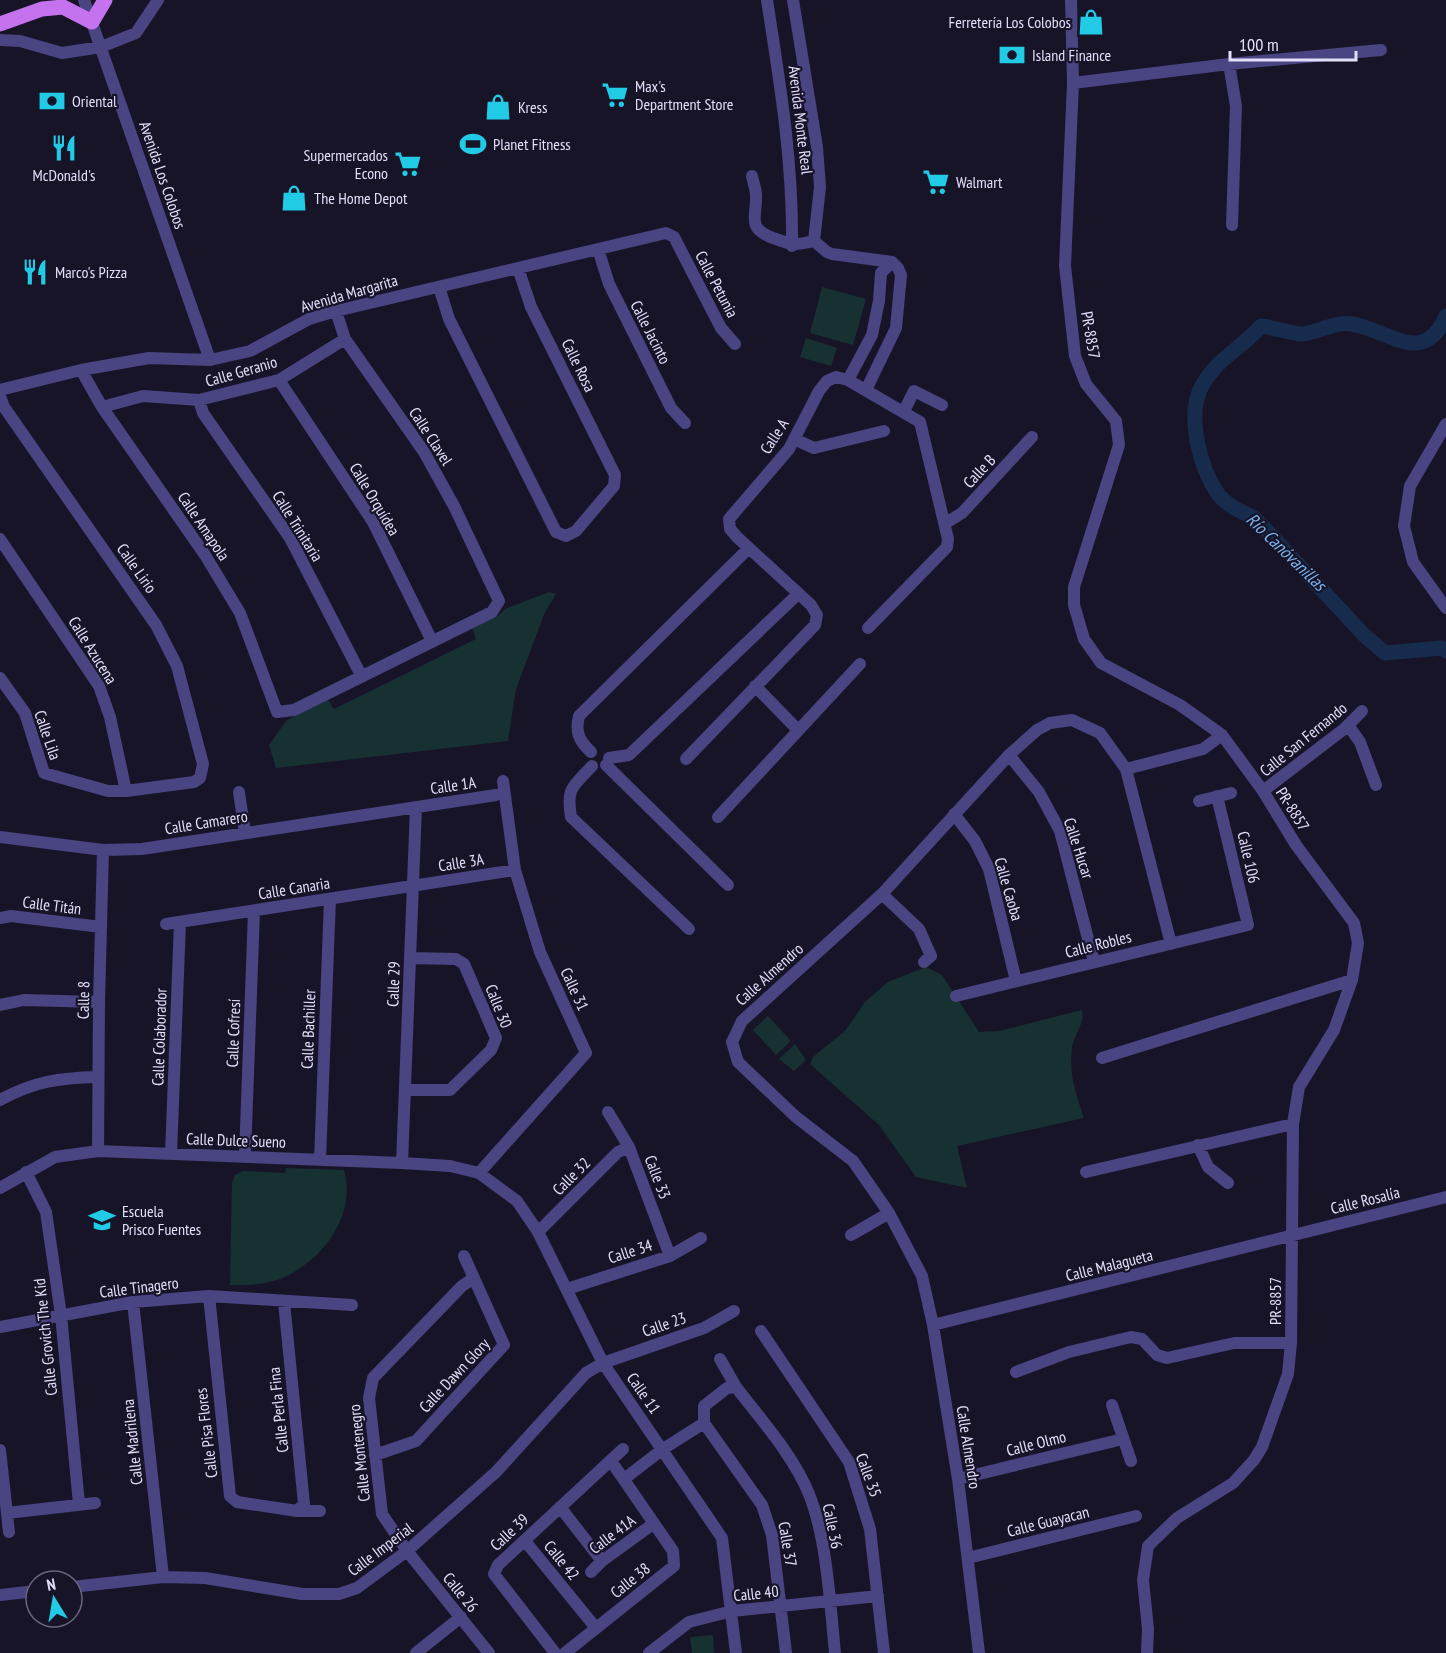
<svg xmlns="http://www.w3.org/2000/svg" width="1446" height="1653" viewBox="0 0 1446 1653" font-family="'PT Sans Narrow',sans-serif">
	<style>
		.green { fill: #173132 }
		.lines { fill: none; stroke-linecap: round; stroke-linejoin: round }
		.river { stroke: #172b4d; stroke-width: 15 }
		.minor { stroke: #494482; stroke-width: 12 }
		.major { stroke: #c572ef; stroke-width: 15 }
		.labels { text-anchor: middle; stroke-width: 4.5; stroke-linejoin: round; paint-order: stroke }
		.poi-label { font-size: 16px; fill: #e3dffb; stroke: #181428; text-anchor: start }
		.street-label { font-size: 16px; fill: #e3dffb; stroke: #181428 }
		.water-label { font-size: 18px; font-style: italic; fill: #79b4ef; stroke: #181428 }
	</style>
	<rect width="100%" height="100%" fill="#181428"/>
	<path class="green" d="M822,287l44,12 -13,46 -43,-12z
		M806,338l31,10 -6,18 -31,-9z
		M549,592l7,2 -11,18 -29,77 -8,52 -232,27 -7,-23 18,-25 41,-20 6,9 142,-70 -4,-11 27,-13 6,-6z
		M926,967l16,8 37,57 20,-1 83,-21c3,14 -8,24 -10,37 -3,29 3,44 12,71l-127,28 10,42 -51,-11 -37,-52 -69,-61 3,-7 32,-26 20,-29 23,-20z
		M768,1016l23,25 -15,14 -23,-25z
		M795,1044l11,16 -12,11 -15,-12z
		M286,1168l58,2c13,46 -22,92 -64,109 -17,6 -33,6 -50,6l2,-102 3,-8 8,-4 42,2z
		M713,1635l1,18h-22l-2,-16z"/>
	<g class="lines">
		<path class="river" d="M1446,316c-23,52 -57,14 -94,8 -18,-3 -34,9 -50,10 -9,0 -30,-7 -41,-8 -18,21 -44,33 -58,58 -18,29 -3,84 15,110 9,12 25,18 38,25l108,116 21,18 57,-5 4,3"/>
		<path class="minor" d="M84,0l126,360
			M767,0c13,84 26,160 25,246
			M793,0l24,147 3,40 -6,54
			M1071,0l2,83 -8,183 10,90 11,28 30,37 3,24 -45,142v18l10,34 17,24 79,42 42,30 41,56 33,54 58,78 4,20 -6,37 -18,50 -35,57 -6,37 -2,219 -3,31 -26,73 -8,13 -21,23 -56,35 -29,28 -5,34 5,49 -1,24
			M0,40l20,1 42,12 39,-6 35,-14 22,-33
			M1229,64l7,42 -4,119
			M1073,83l156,-19 152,-14
			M752,176c1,6 4,13 4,19 1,22 -10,33 17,43 21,7 18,8 41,3
			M814,241l13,11 5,2 60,8
			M598,249l11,35 62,124 14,15
			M439,287l10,32 107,213 10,4 10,-5 38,-45 1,-11 -84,-168 -13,-39
			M81,370l21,37 103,148 35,58 37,99 17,-2 198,-98 7,-11 -45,-95 -30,-54 -79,-113 -9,-28
			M279,380l94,142 59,119
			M848,380l24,-45 7,-34 2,-28 11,-11
			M0,390l81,-20 68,-12 61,2 40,-9 59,-32 27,-8 330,-78 8,4 47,91 14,16
			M866,390l30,-62 5,-53 -3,-7 -6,-6
			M0,396l4,11 152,218 21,41 26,98 -3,14 -6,4 -68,9h-18l-64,-18 -19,-60 -25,-35
			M199,400l4,13 87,125 71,137
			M102,407l41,-11 56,4 80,-20 66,-41
			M904,411l10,-20 28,14
			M1446,424l-36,62 -6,40 9,36 33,46
			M794,439l20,9 70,-17
			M946,523l16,-10 70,-76
			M0,539l99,147 11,31 16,74
			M755,686l43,44
			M1348,725l12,17 16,43
			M591,752c-12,-11 -16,-20 -12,-36l170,-168
			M1009,755l30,37 21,39 34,131
			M609,758l20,-3 169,-161
			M686,759l129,-134 2,-10 -6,-10 -74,-68 -7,-8 -1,-10 60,-70 30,-58 8,-10 9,-4 12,3 72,42 28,117 -1,8 -79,81
			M606,765l122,120
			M592,766c-19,21 -26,21 -21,51l118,112
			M1126,769l77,-20 19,-14
			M1263,791l81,-62 18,-18
			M239,792l6,41
			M1199,801l32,-8
			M954,814l21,27 14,28 27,112
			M718,817l142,-153
			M0,837l103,13 39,-1 354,-54
			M882,894l37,35 12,27 -7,6
			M0,918l11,-2 90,11
			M166,924l349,-54
			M956,996l292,-71 -31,-129
			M0,1005l24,-5 75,2
			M1102,1058l250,-78
			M406,1090h44l41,-40 5,-12 -32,-74 -8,-5 -46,-1
			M0,1100c35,-19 59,-22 98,-23
			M608,1112l21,35 41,109
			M1198,1145l10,22 20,16
			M98,1151l1,-149 4,-152
			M171,1154l9,-232
			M245,1156l9,-245
			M320,1160l10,-261
			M402,1163l14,-356
			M26,1172l20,40 15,103 18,189
			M1086,1172l207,-48
			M479,1173l107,-120 -46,-101 -25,-82 -12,-89
			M0,1188l55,-31 43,-6 304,12 48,3 29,7 38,28 21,31 65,131 119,175 14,115
			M538,1232l80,-80 11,-5
			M851,1235l38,-22
			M474,1278l-12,8 -89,92 -4,20 13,116 25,37 82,102
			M567,1289l103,-33 31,-18
			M209,1296l21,200 7,6 60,9h23
			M133,1302l30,275
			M284,1302l20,202 -7,7
			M933,1325l513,-128
			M0,1327l133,-25 76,-6 143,9
			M761,1331l88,131 21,67 14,124
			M720,1359l16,28
			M1016,1372l53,-20 62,-15 11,2 15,16 10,3 67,-15h57
			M1112,1405l19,56
			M704,1423l58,82 10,30 14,118
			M0,1450l9,82
			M375,1455l41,-14 88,-96 -40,-89
			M624,1479l39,-30 41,-26v-17l23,-18 9,-1c26,34 57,68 73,107 18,45 21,110 26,159
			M958,1479l165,-40
			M560,1507l42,54
			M7,1513l88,-10
			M525,1541l71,87
			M968,1558l168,-42
			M591,1572l11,-11 51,-37
			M72,1587l91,-10 42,1 97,16h37l18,-6 50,-37 89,-79 90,-99 17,-10 101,-35 30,-17
			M0,1595l36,-4
			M416,1653l45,-36
			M555,1653l-61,-79 4,-9 125,-116
			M565,1653l109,-87 -1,-15 -62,-90
			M649,1653l40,-31 43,-11 146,-15
			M979,1653l-21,-174 -25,-154 -11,-49 -33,-63 -36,-52 -57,-44 -58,-55 -6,-20 10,-21 140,-127 127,-139 28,-25 13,-7 22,-3 28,13 26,36 45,175"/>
		<path class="major" d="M0,24l42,-15 21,-2 29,15 13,-22"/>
	</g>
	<defs>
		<g id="shop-bare" transform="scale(2.07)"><path d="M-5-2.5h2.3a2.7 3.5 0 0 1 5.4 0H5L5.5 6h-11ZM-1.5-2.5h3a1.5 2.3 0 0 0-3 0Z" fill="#21cae5" stroke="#181428" stroke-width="2.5" paint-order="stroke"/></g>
		<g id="bank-bare" transform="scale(2.07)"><path d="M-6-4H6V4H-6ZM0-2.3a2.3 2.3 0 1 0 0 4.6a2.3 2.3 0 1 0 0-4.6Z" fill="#21cae5" stroke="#181428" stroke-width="2.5" paint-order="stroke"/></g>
		<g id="supermarket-bare" transform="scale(2.07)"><path d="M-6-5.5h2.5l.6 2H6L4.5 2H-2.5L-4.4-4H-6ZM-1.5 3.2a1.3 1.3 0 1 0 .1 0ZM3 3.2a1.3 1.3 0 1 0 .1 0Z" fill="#21cae5" stroke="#181428" stroke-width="2.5" paint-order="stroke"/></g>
		<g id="stadium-bare" transform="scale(2.07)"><path d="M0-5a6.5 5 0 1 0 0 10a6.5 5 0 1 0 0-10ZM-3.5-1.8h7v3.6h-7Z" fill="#21cae5" stroke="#181428" stroke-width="2.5" paint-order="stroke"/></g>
		<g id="restaurant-bare" transform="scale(2.07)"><path d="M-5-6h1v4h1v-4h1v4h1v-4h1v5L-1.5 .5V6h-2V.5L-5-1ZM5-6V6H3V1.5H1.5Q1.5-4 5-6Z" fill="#21cae5" stroke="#181428" stroke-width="2.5" paint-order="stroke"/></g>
		<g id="school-bare" transform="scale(2.07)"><path d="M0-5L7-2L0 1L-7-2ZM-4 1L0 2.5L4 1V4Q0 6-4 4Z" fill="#21cae5" stroke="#181428" stroke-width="2.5" paint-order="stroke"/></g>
	</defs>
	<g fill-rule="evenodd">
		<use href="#shop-bare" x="1091" y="22"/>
		<use href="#bank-bare" x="1012" y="55"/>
		<use href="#supermarket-bare" x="615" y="95"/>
		<use href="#bank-bare" x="52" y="101"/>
		<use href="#shop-bare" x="498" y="107"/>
		<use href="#stadium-bare" x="473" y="144"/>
		<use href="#restaurant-bare" x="64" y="148"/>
		<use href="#supermarket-bare" x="408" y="164"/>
		<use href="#supermarket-bare" x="936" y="182"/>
		<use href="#shop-bare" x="294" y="198"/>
		<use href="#restaurant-bare" x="35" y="272"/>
		<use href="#school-bare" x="102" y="1220"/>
	</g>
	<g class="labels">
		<g class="poi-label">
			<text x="1071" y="28" text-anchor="end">Ferretería Los Colobos</text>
			<text x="1032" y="61">Island Finance</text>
			<text x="635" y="92">Max's<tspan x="635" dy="18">Department Store</tspan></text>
			<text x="72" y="107">Oriental</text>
			<text x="518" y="113">Kress</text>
			<text x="493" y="150">Planet Fitness</text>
			<text x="388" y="161" text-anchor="end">Supermercados<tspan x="388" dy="18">Econo</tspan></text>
			<text x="64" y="181" text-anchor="middle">McDonald's</text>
			<text x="956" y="188">Walmart</text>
			<text x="314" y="204">The Home Depot</text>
			<text x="55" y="278">Marco's Pizza</text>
			<text x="122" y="1217">Escuela<tspan x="122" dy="18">Prisco Fuentes</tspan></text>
		</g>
		<g class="street-label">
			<text transform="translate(801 120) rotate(83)" y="6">Avenida Monte Real</text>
			<text transform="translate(163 175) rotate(71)" y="6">Avenida Los Colobos</text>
			<text transform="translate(717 284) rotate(62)" y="6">Calle Petunia</text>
			<text transform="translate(349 293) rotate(-16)" y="6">Avenida Margarita</text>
			<text transform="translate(651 332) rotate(63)" y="6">Calle Jacinto</text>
			<text transform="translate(1091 335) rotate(80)" y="6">PR-8857</text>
			<text transform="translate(579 365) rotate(64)" y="6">Calle Rosa</text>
			<text transform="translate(241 371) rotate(-16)" y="6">Calle Geranio</text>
			<text transform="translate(431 436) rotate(57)" y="6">Calle Clavel</text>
			<text transform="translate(774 436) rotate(-57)" y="6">Calle A</text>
			<text transform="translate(979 471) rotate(-47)" y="6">Calle B</text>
			<text transform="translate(375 499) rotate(59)" y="6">Calle Orquídea</text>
			<text transform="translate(204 526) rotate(56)" y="6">Calle Amapola</text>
			<text transform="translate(298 526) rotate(58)" y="6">Calle Trinitaria</text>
			<text transform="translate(137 568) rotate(55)" y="6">Calle Lirio</text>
			<text transform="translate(93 650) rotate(58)" y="6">Calle Azucena</text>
			<text transform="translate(48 735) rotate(71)" y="6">Calle Lila</text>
			<text transform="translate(1303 739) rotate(-39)" y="6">Calle San Fernando</text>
			<text transform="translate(453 785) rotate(-8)" y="6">Calle 1A</text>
			<text transform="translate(1293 809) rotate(58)" y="6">PR-8857</text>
			<text transform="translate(206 822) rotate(-9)" y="6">Calle Camarero</text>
			<text transform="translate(1079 848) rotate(72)" y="6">Calle Hucar</text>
			<text transform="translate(1249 857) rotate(77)" y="6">Calle 106</text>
			<text transform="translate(461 862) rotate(-9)" y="6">Calle 3A</text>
			<text transform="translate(294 888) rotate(-9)" y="6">Calle Canaria</text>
			<text transform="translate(1009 889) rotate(74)" y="6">Calle Caoba</text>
			<text transform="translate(52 905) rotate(7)" y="6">Calle Titán</text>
			<text transform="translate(1098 944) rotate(-14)" y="6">Calle Robles</text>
			<text transform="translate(769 974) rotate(-42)" y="6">Calle Almendro</text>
			<text transform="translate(393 984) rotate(-88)" y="6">Calle 29</text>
			<text transform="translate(575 989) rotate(65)" y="6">Calle 31</text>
			<text transform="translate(83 1000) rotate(-89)" y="6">Calle 8</text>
			<text transform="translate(499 1006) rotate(68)" y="6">Calle 30</text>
			<text transform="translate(308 1029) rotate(-88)" y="6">Calle Bachiller</text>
			<text transform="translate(233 1033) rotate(-88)" y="6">Calle Cofresí</text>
			<text transform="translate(159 1037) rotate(-88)" y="6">Calle Colaborador</text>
			<text transform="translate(236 1140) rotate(2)" y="6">Calle Dulce Sueno</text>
			<text transform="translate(571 1176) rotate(-45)" y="6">Calle 32</text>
			<text transform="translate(658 1177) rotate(69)" y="6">Calle 33</text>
			<text transform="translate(1365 1200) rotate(-14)" y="6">Calle Rosalía</text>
			<text transform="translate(630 1251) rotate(-18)" y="6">Calle 34</text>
			<text transform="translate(1109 1265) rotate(-14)" y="6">Calle Malagueta</text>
			<text transform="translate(139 1287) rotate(-7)" y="6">Calle Tinagero</text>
			<text transform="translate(1275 1301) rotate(-90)" y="6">PR-8857</text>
			<text transform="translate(664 1324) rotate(-19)" y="6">Calle 23</text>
			<text transform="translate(45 1337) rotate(-96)" y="6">Calle Grovich The Kid</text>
			<text transform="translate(454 1375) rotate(-47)" y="6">Calle Dawn Glory</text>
			<text transform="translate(644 1393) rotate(55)" y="6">Calle 11</text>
			<text transform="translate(278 1410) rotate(-96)" y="6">Calle Perla Fina</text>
			<text transform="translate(206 1433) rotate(-97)" y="6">Calle Pisa Flores</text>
			<text transform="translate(132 1442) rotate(-96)" y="6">Calle Madrilena</text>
			<text transform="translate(1036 1443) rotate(-14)" y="6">Calle Olmo</text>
			<text transform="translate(969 1447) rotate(81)" y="6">Calle Almendro</text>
			<text transform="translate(359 1453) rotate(-96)" y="6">Calle Montenegro</text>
			<text transform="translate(869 1475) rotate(70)" y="6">Calle 35</text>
			<text transform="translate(1048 1521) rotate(-14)" y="6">Calle Guayacan</text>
			<text transform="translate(833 1526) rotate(78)" y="6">Calle 36</text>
			<text transform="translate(509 1532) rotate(-43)" y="6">Calle 39</text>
			<text transform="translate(612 1534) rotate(-37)" y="6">Calle 41A</text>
			<text transform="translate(788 1544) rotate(80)" y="6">Calle 37</text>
			<text transform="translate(380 1549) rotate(-37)" y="6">Calle Imperial</text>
			<text transform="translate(562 1560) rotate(51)" y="6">Calle 42</text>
			<text transform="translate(630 1580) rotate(-39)" y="6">Calle 38</text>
			<text transform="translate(461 1592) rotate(51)" y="6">Calle 26</text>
			<text transform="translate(756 1593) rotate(-6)" y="6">Calle 40</text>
		</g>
		<g class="water-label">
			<text transform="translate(1286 552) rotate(44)" y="6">Río Canóvanillas</text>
		</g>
	</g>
	<g transform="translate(54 1599) rotate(349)"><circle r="28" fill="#181428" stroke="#69657c" stroke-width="1.5"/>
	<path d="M0-4.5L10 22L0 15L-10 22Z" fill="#21cae5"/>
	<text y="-9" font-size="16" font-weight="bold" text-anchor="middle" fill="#e3dffb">N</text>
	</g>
	<path d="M1230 51v9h126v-9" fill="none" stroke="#e3dffb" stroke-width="3"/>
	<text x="1239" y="51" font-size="18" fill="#e3dffb" stroke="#181428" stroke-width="4.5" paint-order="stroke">100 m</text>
</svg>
